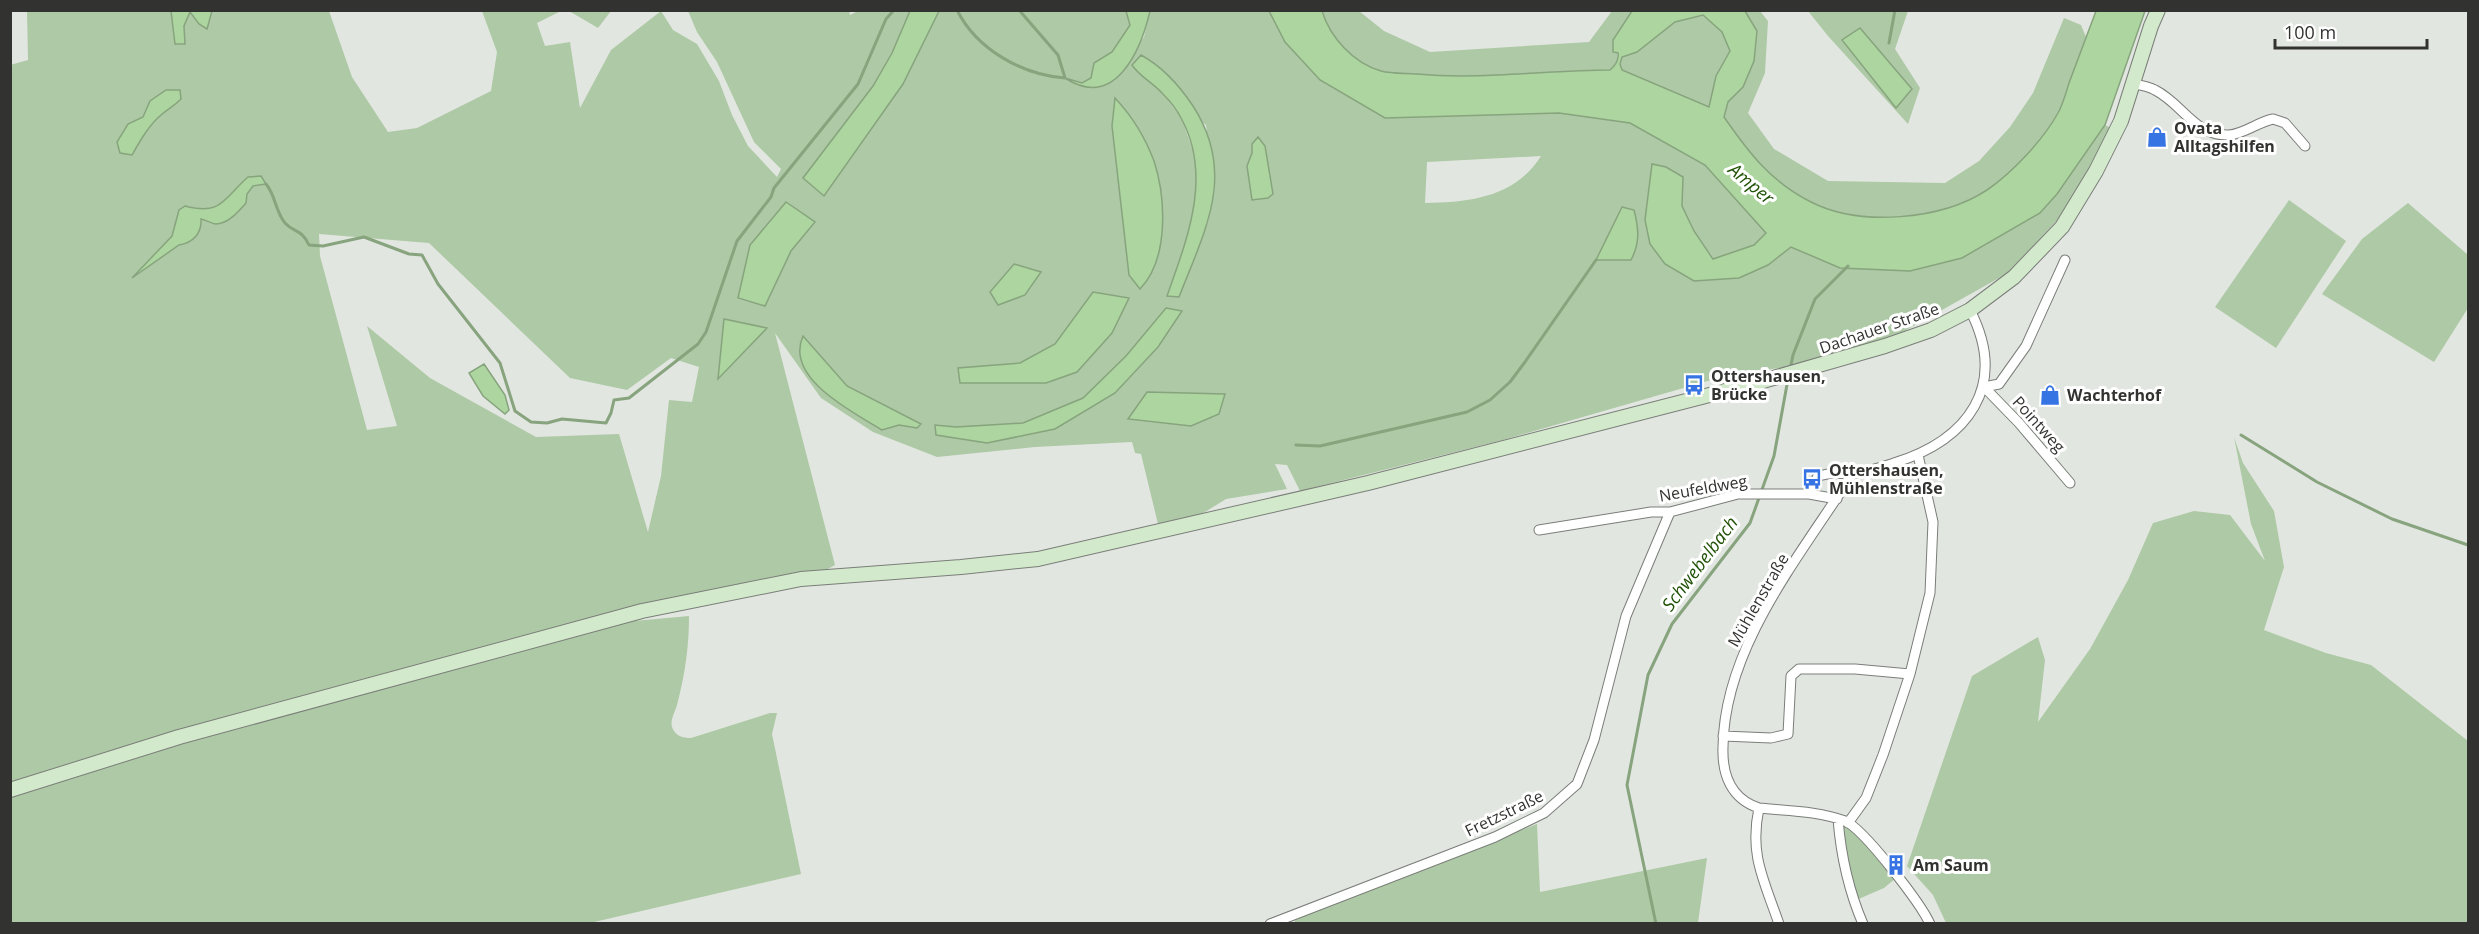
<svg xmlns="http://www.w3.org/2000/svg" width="2479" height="934" viewBox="0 0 2479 934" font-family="'Open Sans',sans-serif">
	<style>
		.green { fill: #aec9a5; fill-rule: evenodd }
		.water { fill: #acd59f; stroke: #87a47e; stroke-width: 1.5; fill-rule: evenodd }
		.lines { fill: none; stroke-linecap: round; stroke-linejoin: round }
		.stream { stroke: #87a47e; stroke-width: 3 }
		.minor-casing { stroke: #7a7e79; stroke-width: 11 }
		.secondary-casing { stroke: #7a7e79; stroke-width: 16 }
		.minor { stroke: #fff; stroke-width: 9 }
		.secondary { stroke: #d3e9cb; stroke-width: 14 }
		.labels { text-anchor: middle; stroke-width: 6; stroke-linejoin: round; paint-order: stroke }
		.poi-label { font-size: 16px; font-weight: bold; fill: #323331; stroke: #fff; text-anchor: start }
		.street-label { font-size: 16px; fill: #323331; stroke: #fff }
		.water-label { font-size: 18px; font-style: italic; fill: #1f5104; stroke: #fff }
	</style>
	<rect width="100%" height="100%" fill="#e2e6e0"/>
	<path class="green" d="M849,10l1,5 8,-4h52l-18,42 -19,33 -69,92 20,18 79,-112 36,-73h187l4,14 -18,27 -18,11 -3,15 -9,5 -14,-4 10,7 36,-5 30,-44 6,-26h119l16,31 100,76 174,-5 71,10 75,42 61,68 -12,12 -40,14 -20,-28 -12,-25 1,-29 -18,87 103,1 23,-18 49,21 70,3 147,-77 48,-69 8,4 -53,88 -52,56 -125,70 -103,25 -48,6 -229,66 -203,51 -13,-26 -12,-1 12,25 -61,10 -26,16 -42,9 -17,-70 -6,-1 -3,-11 -97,5 -98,10 -64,-25 -52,-34 -46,-65 60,232 -9,5 -69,10 -127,30 4,11 55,-5c0,31 -4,58 -12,89 -2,7 -7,15 -5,22 3,9 11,11 19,11l79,-25h7l-5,21 29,140 -211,49 -579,1 -1,-859 18,-5 -1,-49h302l23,66 36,55 29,-4 74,-37 6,-39 -15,-41h79l-24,12 8,23 25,-4 10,66 31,-58 50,-39 12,19 24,14 22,37 13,34 16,31 29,31 4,-8 -27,-27 -37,-80 -20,-30 -9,-21zM1132,65l74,60 9,63 -7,34 -29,75 7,-57 11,-45 -2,-38 -13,-38 -20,-27 -24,-19zM1115,99l25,189 -11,-13 -17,-149zM1258,138l7,8 8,48 -5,4 -15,2 -6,-34zM1541,156c-26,41 -70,46 -116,47l2,-41zM261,176l-39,47 -9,1 -12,-5c1,14 -8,24 -22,26l-44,31 37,-40 13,-30 26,4 13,-7zM815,222l-24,29 -26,55 -27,-7zM319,234l110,9 141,135 57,12 44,-32 28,9 -7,35 -23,-2 -8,76 -13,56 -29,-98 -83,3 -106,-59 -63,-52 30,100 -30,4 -47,-174zM1093,292l-47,91h-86l-2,-15 62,-5 35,-19zM803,336l44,50 73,38 -3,4 -18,-3 -17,5zM1126,356l-11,37 -128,50 -52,-18 21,2 68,-4 59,-25z
		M569,11h42l-13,17z
		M1322,11h37l25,20 46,21 159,-10 23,-31h20l-19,28c5,13 8,21 -3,31 -64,0 -128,10 -193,4 -11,-1 -25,0 -36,-3 -28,-8 -51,-34 -59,-60z
		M1745,11h15l8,10 -3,52 -17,40 26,36 54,32 117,2 34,-22 31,-34 23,-34 31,-75 17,7 5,12c-8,24 -16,55 -29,77 -16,28 -43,59 -71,76 -46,29 -127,38 -175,12 -41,-21 -62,-49 -87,-85l4,-15 15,-15 14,-56z
		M1808,11h100l-13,38 25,39 -12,36 -80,-88z
		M1703,15l19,17 8,19 -14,25 -7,31 -87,-37 -2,-6 1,-7 16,-5 38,-30z
		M2289,200l57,41 -70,107 -61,-41z
		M2408,203l60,52v53l-34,54 -112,-68 40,-55z
		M2234,437l9,26 31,48 10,56 -20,63 62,23 45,12 97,76v182h-522l-13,-28 -26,-29 65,-190 66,-39 7,23 -7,62 52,-73 38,-69 25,-57 41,-12 36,4 35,46 -14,-37z
		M1840,822l7,2 49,54 -12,10 -30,13z
		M1537,824l3,68 167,-34 -9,65 -403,1v-5z"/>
	<path class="water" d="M171,11v-1l41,1 -5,18 -8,-5 -9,-12 -6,14 1,18h-10z
		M910,11h29l-36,73 -79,112 -21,-18 70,-92 19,-33z
		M1126,11h24c-9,39 -35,100 -85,67l17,5 9,-5 3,-15 18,-11 18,-27z
		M1269,11h53c8,26 31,52 59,60 11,3 25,2 36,3 64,6 129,-4 193,-4 6,-5 9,-10 8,-17l-5,-1v-12l19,-29h113l12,20 -3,30 -11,26 -15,15 -4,15c25,36 47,65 87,85 49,25 130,18 176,-12 25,-17 56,-50 71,-77 5,-9 8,-20 11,-30 9,-24 18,-48 27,-72h49l-40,114 -48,69 -17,19 -78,45 -52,13 -70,-3 -49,-21 -23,18 -29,13 -45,3 -29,-17 -15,-20 -5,-24 7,-56 14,3 17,10 -1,29 12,25 19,28 41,-14 12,-12 -61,-68 -75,-42 -71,-10 -174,5 -65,-38 -35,-38zM1703,15l19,17 8,19 -14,25 -7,31 -87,-37 -2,-6 2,-7 15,-5 38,-30z
		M1860,28l52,61 -16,19 -54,-68z
		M1141,55c22,12 38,30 52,51 44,68 12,124 -14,191l-12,-1c20,-57 46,-120 14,-178 -4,-8 -12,-18 -19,-25 -10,-11 -22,-16 -30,-28z
		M166,90h14l1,9c-7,7 -13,10 -20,16 -12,10 -21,26 -29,40l-12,-2 -3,-11 11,-18 15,-7 7,-16z
		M1115,98c17,18 30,39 39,63 12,37 15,98 -14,128l-11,-14 -17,-149z
		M1258,137l7,9 8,48 -5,4 -16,2 -5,-34 5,-13v-9z
		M261,176l5,8 -13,2 -6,8 -1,9c-7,8 -18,21 -30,21 -5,0 -9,-4 -15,-5 1,14 -8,24 -22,26l-47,33 40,-42 7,-26 6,-4c37,10 39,-8 63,-29z
		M786,202l29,20 -24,29 -26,55 -27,-8 12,-53z
		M1622,207l12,3c5,19 6,33 -3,50h-35z
		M1014,264l27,8 -16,23 -27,10 -8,-13z
		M1093,292l36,6 -17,35 -35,39 -31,11h-86l-2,-15 62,-5 35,-19z
		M1166,308l16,3 -24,36 -43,46 -60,36 -68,14 -51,-8 -1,-10 21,2 67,-4 60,-25 43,-42z
		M724,319l43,9 -49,51z
		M803,336l44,50 74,38 -4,4 -18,-3 -17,5c-29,-18 -98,-52 -79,-94z
		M484,364l21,31 4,15 -4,4 -22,-18 -14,-23z
		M1147,392l78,2 -6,20 -28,12 -63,-7z"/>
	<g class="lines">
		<path class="stream" d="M957,10c20,40 66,65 108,68l-7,-23 -39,-45
			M1889,43l6,-33
			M266,184c10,12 9,27 19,39 9,10 17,6 24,22l14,1 41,-9 45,17 13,1 16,29 62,79 15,48 16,11 16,1 15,-4 44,4 5,-10 3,-13 15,-2 69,-54 8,-12 31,-91 34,-44 3,-9 84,-104 28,-65 8,-9
			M1790,370l3,-15 22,-56 33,-33
			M2241,435l76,47 75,37 76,26
			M1296,445l24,1 147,-34 23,-12 20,-18 15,-20 71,-102
			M1656,924l-29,-139 21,-110 24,-51 78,-101 24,-67 14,-77"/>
		<g class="minor-casing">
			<path id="minor" d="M2133,84c7,1 15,2 22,6 28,14 39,46 74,45 15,-1 29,-13 44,-16l12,4 20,23
				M1984,387l15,-3 27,-38 39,-86
				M1984,387l35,36 51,60
				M1809,494l9,-18c17,-5 22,-1 36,-3 14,-1 28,-6 40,-10 74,-23 115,-77 76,-153
				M1539,530l112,-18h19l68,-18h71l28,5
				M1723,736l48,2 17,-4 3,-58 8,-7h56l55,5
				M1759,808c29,3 59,3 86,13 19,8 76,83 85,103
				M1838,819c3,38 10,70 25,105
				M1848,823l18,-25 17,-43 27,-81 20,-81 3,-71 -15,-67
				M1270,924l225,-87 49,-24 33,-29 17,-44 32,-124 44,-104
				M1779,924c-15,-44 -30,-69 -20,-116 -28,-9 -37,-34 -36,-61 1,-101 78,-192 130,-274"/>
		</g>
		<g class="secondary-casing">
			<path id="secondary" d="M10,790l169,-53 463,-126 159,-32 160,-12 77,-8 330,-76 388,-100 129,-37 46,-16 39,-20 44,-33 48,-50 34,-56 25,-50 30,-95 7,-16"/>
		</g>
		<use href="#minor" class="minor"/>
		<use href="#secondary" class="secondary"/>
	</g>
	<defs>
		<g id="shop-bare" transform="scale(1.62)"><path d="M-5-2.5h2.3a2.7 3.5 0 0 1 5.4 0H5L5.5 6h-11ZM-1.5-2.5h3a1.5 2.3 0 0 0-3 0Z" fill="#3774e3" stroke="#fff" stroke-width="2.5" paint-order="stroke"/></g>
		<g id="bus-bare" transform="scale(1.62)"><path d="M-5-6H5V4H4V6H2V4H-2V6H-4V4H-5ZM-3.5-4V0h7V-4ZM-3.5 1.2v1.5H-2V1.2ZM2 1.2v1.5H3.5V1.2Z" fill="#3774e3" stroke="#fff" stroke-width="2.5" paint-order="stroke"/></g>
		<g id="building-bare" transform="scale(1.62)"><path d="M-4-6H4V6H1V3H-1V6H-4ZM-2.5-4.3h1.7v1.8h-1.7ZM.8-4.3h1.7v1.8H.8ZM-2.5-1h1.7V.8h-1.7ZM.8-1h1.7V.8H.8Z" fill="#3774e3" stroke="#fff" stroke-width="2.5" paint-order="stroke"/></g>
	</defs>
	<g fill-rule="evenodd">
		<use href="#shop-bare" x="2157" y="137"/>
		<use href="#bus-bare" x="1694" y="385"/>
		<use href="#shop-bare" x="2050" y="395"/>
		<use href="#bus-bare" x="1812" y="479"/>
		<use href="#building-bare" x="1896" y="865"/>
	</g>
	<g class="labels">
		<g class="poi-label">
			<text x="2174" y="134">Ovata<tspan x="2174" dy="18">Alltagshilfen</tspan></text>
			<text x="1711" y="382">Ottershausen,<tspan x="1711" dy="18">Brücke</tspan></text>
			<text x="2067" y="401">Wachterhof</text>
			<text x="1829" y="476">Ottershausen,<tspan x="1829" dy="18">Mühlenstraße</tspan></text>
			<text x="1913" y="871">Am Saum</text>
		</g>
		<g class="street-label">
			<text transform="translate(1879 328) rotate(-19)" y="6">Dachauer Straße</text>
			<text transform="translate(2039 424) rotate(48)" y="6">Pointweg</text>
			<text transform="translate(1703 488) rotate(-10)" y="6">Neufeldweg</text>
			<text transform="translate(1758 600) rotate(-60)" y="6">Mühlenstraße</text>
			<text transform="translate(1504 813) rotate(-26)" y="6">Fretzstraße</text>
		</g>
		<g class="water-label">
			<text transform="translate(1751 184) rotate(40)" y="6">Amper</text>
			<text transform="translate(1700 564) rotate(-53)" y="6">Schwebelbach</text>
		</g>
	</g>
	<rect width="2479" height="934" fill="none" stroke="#323331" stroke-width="24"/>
	<path d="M2275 39v9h152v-9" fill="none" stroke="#323331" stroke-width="3"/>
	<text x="2284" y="39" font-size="18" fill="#323331" stroke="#ffffff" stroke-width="4.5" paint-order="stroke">100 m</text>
</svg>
